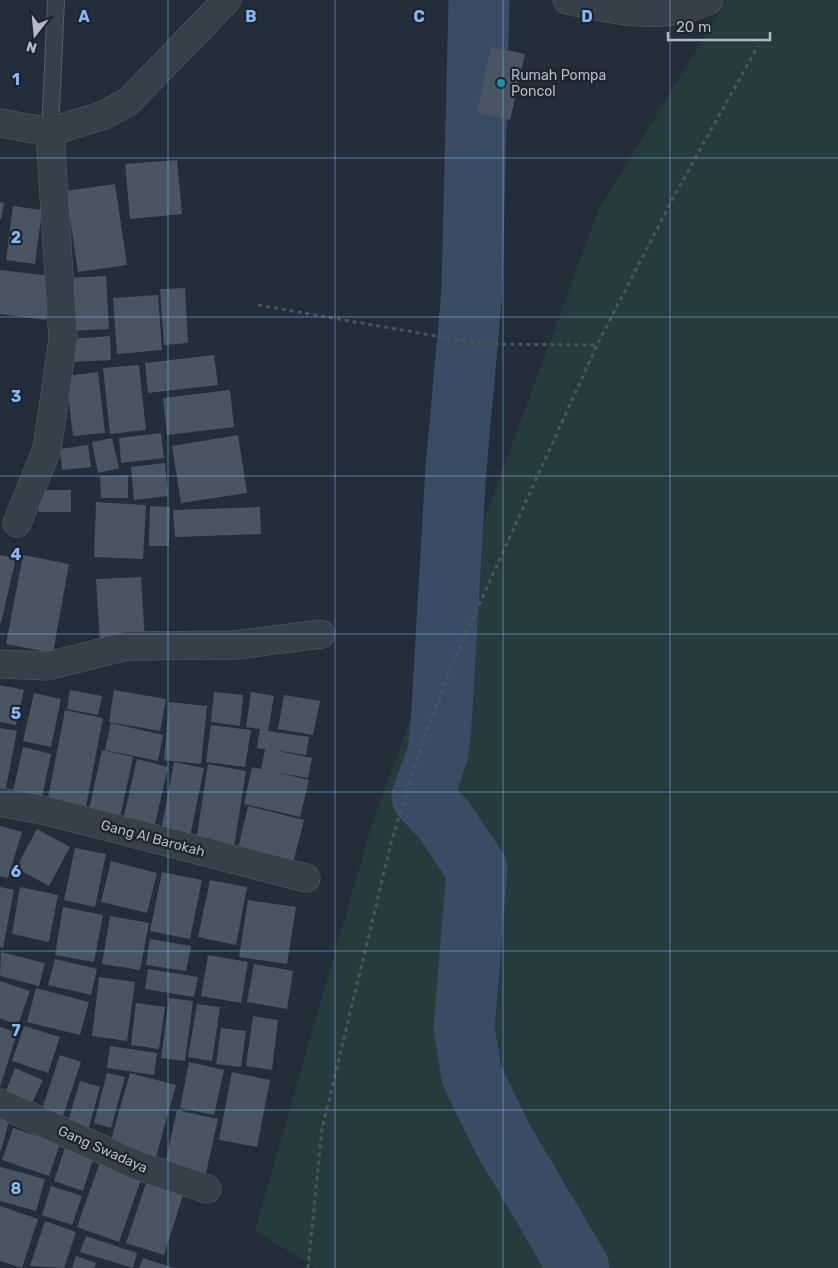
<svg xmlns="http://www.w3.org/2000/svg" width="838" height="1268" viewBox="0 0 838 1268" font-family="Rubik,sans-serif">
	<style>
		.green { fill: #263b3c }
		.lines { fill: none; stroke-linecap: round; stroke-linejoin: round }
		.river { stroke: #394c63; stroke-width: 61 }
		.building { fill: #495563 }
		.lane-casing { stroke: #545d68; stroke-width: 18 }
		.street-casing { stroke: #545d68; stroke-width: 29 }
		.path { stroke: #44585a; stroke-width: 3; stroke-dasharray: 4 4; stroke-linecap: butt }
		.lane { stroke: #36404a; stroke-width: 16 }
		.street { stroke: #36404a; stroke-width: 28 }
		.grid { fill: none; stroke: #88b8f4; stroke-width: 1; stroke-opacity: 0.55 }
		.culture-dot { fill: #0f9aa8; stroke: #1c252f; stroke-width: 2 }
		.labels { text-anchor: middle; stroke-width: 4.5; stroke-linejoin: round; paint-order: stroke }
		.poi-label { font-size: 14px; fill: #b1bac6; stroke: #1c252f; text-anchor: start }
		.street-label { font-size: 14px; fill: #b1bac6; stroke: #1c252f }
		.grid-label { font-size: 16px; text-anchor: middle; font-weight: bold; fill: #88b8f4; stroke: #1c252f; stroke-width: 4.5; stroke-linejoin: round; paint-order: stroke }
	</style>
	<rect width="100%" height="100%" fill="#232e3a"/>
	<path class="green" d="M727,0h111v1268h-523l-60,-38 117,-406 227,-615z"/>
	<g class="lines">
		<path class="river" d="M479,0l-7,291 -16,177 -15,257 -3,28 -16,44 22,23 33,49 -13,159 8,48 29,60 78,132"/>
	</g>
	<path class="building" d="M491,47l34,7 -15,66 -33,-8z
		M177,160l5,54 -52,5 -5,-55z
		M115,184l12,81 -49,7 -12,-81z
		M0,202l4,1 -3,16h-1z
		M13,206l29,4 -7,54 -29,-4z
		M0,270l51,6 -5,44 -46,-6z
		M106,276l3,53 -39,2 -3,-53z
		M185,288l3,55 -24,2 -4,-56z
		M158,295l4,55 -45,4 -4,-56z
		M110,336l1,24 -41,2 -1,-23z
		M214,355l4,30 -70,8 -3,-30z
		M139,365l7,65 -36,4 -7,-66z
		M98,372l7,61 -32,3 -7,-60z
		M230,390l4,37 -67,8 -4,-37z
		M161,433l3,25 -43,5 -2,-25z
		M238,435l9,58 -66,10 -9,-57z
		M112,438l7,30 -21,5 -6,-31z
		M88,445l3,22 -29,3 -2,-21z
		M165,463l3,33 -34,4 -3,-33z
		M128,475v23h-27l-1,-22z
		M38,490h33v22h-32z
		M96,502l50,3 -3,54 -49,-2z
		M150,506l20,1 -1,39h-20z
		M260,507l1,27 -86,3 -2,-27z
		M0,555l16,3 -15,65h-1z
		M23,555l46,9 -16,89 -47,-9z
		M141,577l4,63 -45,3 -4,-64z
		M0,685l24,5 -8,35 -16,-3z
		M70,690l32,6 -4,19 -31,-6z
		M114,690l52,9 -6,32 -51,-9z
		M214,692l29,3 -3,31 -29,-4z
		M251,692l23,4 -6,35 41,6 -3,18 -33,-5 39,8 -4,20 -33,-6 34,8 -9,37 -56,-13 8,-37 9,2 4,-20 -8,-1 3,-19 -14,-2z
		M34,693l27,6 -10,48 -28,-6z
		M284,695l36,6 -7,34 -35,-6z
		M169,702l38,4 -6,58 -37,-4z
		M65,710l38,8 -17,88 -38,-8z
		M111,723l52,12 -5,26 -53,-11z
		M211,725l40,5 -6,37 -39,-5z
		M0,728l17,3 -12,62 -5,-1z
		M23,747l28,7 -9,43 -29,-6z
		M102,750l31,7 -13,60 -31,-7z
		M137,759l31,8 -14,61 -31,-8z
		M174,762l30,6 -14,69 -29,-6z
		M208,764l38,7 -12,76 -38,-6z
		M248,806l56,14 -12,47 -55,-14z
		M0,826l22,6 -14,46 -8,-2z
		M37,829l33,18 -21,39 -33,-18z
		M75,848l31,6 -11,53 -31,-7z
		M111,861l46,12 -10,40 -46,-11z
		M162,872l40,8 -12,59 -40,-8z
		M210,880l37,7 -11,58 -38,-8z
		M0,887l14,3 -11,58 -3,-1z
		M20,887l38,8 -9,47 -37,-8z
		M248,900l48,7 -9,57 -48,-7z
		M63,907l40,8 -9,47 -39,-7z
		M110,916l39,7 -9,47 -38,-6z
		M150,939l41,7 -5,25 -40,-6z
		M1,952l44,11 -6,23 -39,-10z
		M208,955l40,7 -7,41 -40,-7z
		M55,959l42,10 -6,26 -43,-10z
		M254,964l39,7 -6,38 -40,-7z
		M148,969l50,8 -4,20 -49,-8z
		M99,977l36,5 -8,59 -35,-5z
		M0,981l30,10 -12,34 -18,-7z
		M36,988l53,14 -9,33 -53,-13z
		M169,998l24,3 -8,60 -24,-3z
		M136,1003l29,4 -6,42 -28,-4z
		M197,1004l23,3 -8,54 -24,-4z
		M253,1016l25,4 -6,50 -26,-4z
		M24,1026l36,11 -12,36 -36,-12z
		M0,1027l17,6 -17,54z
		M221,1028l25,3 -5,36 -25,-3z
		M110,1046l47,7 -3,22 -47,-7z
		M60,1055l21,7 -20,60 -21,-7z
		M189,1062l35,8 -10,45 -34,-7z
		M15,1068l28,12 -14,29 -26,-11z
		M232,1072l38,8 -13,67 -38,-7z
		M107,1073l18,4 -14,51 -17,-5z
		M130,1073l46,12 -21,75 -46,-13z
		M80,1081l20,6 -13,47 -21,-6z
		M0,1110l11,3 -10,38 -1,-1z
		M177,1110l41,9 -14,63 -41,-9z
		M13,1128l47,16 -11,32 -47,-16z
		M67,1141l29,9 -13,41 -29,-10z
		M101,1159l42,15 -24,68 -42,-15z
		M0,1167l45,12 -9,32 -36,-10z
		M149,1174l37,12 -22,69 -38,-12z
		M51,1186l31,10 -10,29 -30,-10z
		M0,1206l38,13 -16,49 -22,-7z
		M45,1221l31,11 -12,36 -34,-2z
		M86,1236l51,17 -4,15 -53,-16z
		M76,1256l20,7 -2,5h-22z
		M143,1258l31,10h-35z"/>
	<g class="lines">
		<g class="lane-casing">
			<path id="lane" d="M50,132l6,-132"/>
		</g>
		<g class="street-casing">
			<path id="street" d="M567,0c45,10 97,22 142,0
				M0,123l50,9 54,-17 24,-13 99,-102
				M17,523l30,-74 16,-110 -13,-207
				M0,664l48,2 79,-20 109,-1 85,-11
				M0,802l47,9 259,67
				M0,1103l136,62 71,24"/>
		</g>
		<path class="path" d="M258,305l224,39 115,1
			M308,1268l14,-139 70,-290 33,-104 29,-75 143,-315 76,-147 85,-152"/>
		<use href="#lane" class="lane"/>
		<use href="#street" class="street"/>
	</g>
	<path class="grid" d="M168,0v1268M335,0v1268M503,0v1268M670,0v1268M0,158h838M0,317h838M0,476h838M0,634h838M0,792h838M0,951h838M0,1110h838"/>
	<circle class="culture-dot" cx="501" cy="83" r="5"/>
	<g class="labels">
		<g class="poi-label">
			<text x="511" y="80">Rumah Pompa<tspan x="511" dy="16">Poncol</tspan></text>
		</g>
		<g class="street-label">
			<text transform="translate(153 838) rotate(15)" y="5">Gang Al Barokah</text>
			<text transform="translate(103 1149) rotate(24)" y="5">Gang Swadaya</text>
		</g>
	</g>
	<g class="grid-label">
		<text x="84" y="22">A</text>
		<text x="251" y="22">B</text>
		<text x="419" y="22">C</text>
		<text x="587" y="22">D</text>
		<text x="16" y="85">1</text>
		<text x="16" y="243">2</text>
		<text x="16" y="402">3</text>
		<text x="16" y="560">4</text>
		<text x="16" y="719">5</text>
		<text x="16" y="877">6</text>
		<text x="16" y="1036">7</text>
		<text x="16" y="1194">8</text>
	</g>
	<g transform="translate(35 35) rotate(196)" stroke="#1c252f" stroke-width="4" paint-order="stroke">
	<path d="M0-4L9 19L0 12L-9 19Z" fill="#b1bac6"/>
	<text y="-8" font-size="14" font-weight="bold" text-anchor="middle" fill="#b1bac6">N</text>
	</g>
	<path d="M668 32v8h102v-8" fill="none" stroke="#b1bac6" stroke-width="2.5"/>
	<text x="676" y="32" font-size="15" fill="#b1bac6" stroke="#1c252f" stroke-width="4" paint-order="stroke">20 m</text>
</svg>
